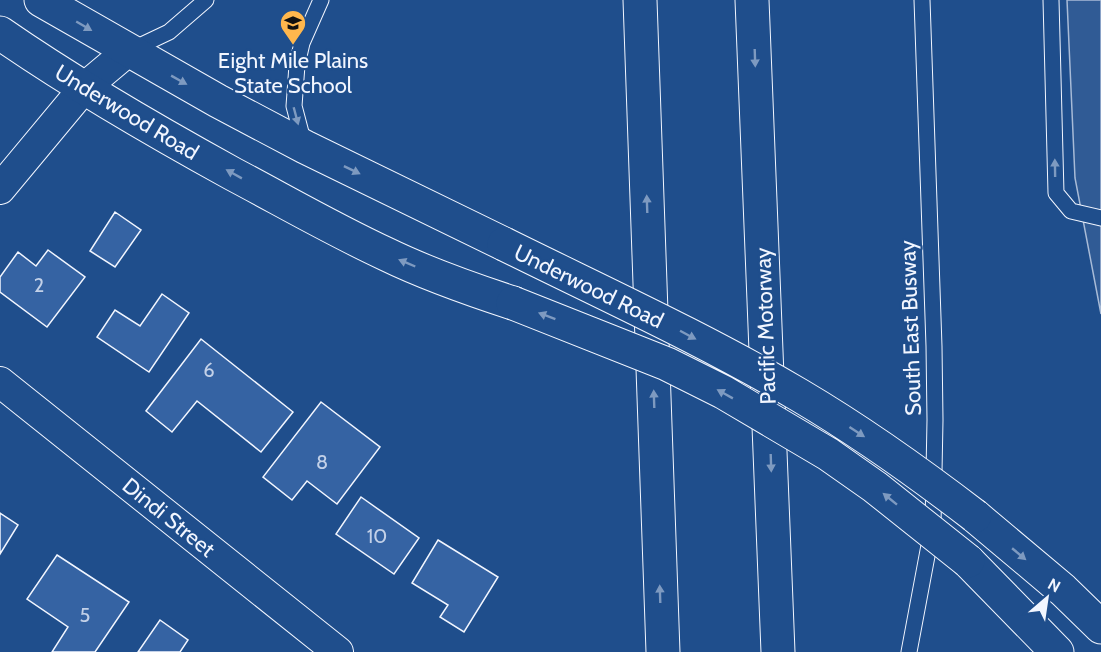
<svg xmlns="http://www.w3.org/2000/svg" width="1101" height="652" viewBox="0 0 1101 652" font-family="Cabin,sans-serif">
	<style>
		.parking { fill: #305b95; stroke: #a8bbd7; stroke-width: 1.5 }
		.building { fill: #3563a3; stroke: #f2f6ff; stroke-width: 1.5 }
		.lines { fill: none; stroke-linecap: round; stroke-linejoin: round }
		.lane-casing { stroke: #f2f6ff; stroke-width: 17 }
		.street-casing { stroke: #f2f6ff; stroke-width: 32 }
		.secondary-casing { stroke: #f2f6ff; stroke-width: 35 }
		.highway-casing { stroke: #f2f6ff; stroke-width: 35 }
		.lane { stroke: #1f4e8c; stroke-width: 15 }
		.street { stroke: #1f4e8c; stroke-width: 30 }
		.secondary { stroke: #1f4e8c; stroke-width: 33 }
		.highway { stroke: #1f4e8c; stroke-width: 33 }
		.secondary-bridge-casing { stroke: #f2f6ff; stroke-width: 35; stroke-linecap: butt }
		.secondary-bridge { stroke: #1f4e8c; stroke-width: 33 }
		.oneway { fill: #7e9ac0 }
		.labels { text-anchor: middle; stroke-width: 4.5; stroke-linejoin: round; paint-order: stroke }
		.number-label { font-size: 20px; fill: #c3d1e8 }
		.poi-label { font-size: 22px; fill: #f2f6ff; stroke: #1f4e8c }
		.street-label { font-size: 22px; fill: #f2f6ff; stroke: #1f4e8c }
	</style>
	<rect width="100%" height="100%" fill="#1f4e8c"/>
	<path class="parking" d="M1067,0h34v314l-26,-136z"/>
	<path class="building" d="M115,212l26,18 -26,37 -25,-16z
		M48,250l37,27 -38,50 -47,-35v-15l18,-25 18,14z
		M162,294l27,19 -40,59 -52,-35 18,-27 25,16z
		M201,339l92,73 -32,40 -64,-51 -25,31 -26,-21z
		M321,402l59,45 -43,57 -30,-23 -15,19 -29,-23z
		M361,497l58,41 -25,36 -58,-40z
		M0,513l18,12 -18,29z
		M438,540l60,37 -34,55 -24,-15 8,-12 -36,-22z
		M57,555l72,47 -34,50h-43l16,-25 -41,-28z
		M160,620l28,20 -8,12h-42z"/>
	<g class="lines">
		<g class="lane-casing">
			<path id="lane" d="M1051,0l5,193 15,18 30,7
				M129,51l40,-19 37,-32
				M304,144l-10,-38 3,-41 5,-22 19,-43
				M909,652l24,-128 2,-104 -1,-74 -12,-346"/>
		</g>
		<g class="street-casing">
			<path id="street" d="M0,189l84,-101 44,-37
				M0,382l338,270"/>
		</g>
		<g class="secondary-casing">
			<path id="secondary" d="M41,0l177,101 87,46 199,97
				M0,33c75,52 153,97 233,141 51,27 101,56 153,80 41,20 84,35 127,49
				M975,516l88,74 38,37
				M968,561l89,91"/>
		</g>
		<g class="highway-casing">
			<path id="highway" d="M640,0l23,652
				M752,0l26,652"/>
		</g>
		<use href="#lane" class="lane"/>
		<use href="#street" class="street"/>
		<use href="#secondary" class="secondary"/>
		<use href="#highway" class="highway"/>
		<g class="secondary-bridge-casing">
			<path id="secondary-bridge" d="M504,244c99,49 200,95 295,151 61,36 120,78 176,121
				M513,303l154,61 56,28 105,62 47,33 93,74"/>
		</g>
		<use href="#secondary-bridge" class="secondary-bridge"/>
	</g>
	<defs><path id="oneway-solid" d="M-6-.8H1V-3.2L6.5 0L1 3.2V.8H-6Z" transform="scale(1.5)"/></defs>
	<g class="oneway">
		<use href="#oneway-solid" transform="translate(84 26) rotate(30)"/>
		<use href="#oneway-solid" transform="translate(755 58) rotate(88)"/>
		<use href="#oneway-solid" transform="translate(179 80) rotate(29)"/>
		<use href="#oneway-solid" transform="translate(296 116) rotate(75)"/>
		<use href="#oneway-solid" transform="translate(1055 168) rotate(-91)"/>
		<use href="#oneway-solid" transform="translate(352 170) rotate(26)"/>
		<use href="#oneway-solid" transform="translate(234 174) rotate(-151)"/>
		<use href="#oneway-solid" transform="translate(647 204) rotate(-92)"/>
		<use href="#oneway-solid" transform="translate(407 263) rotate(-157)"/>
		<use href="#oneway-solid" transform="translate(547 316) rotate(-159)"/>
		<use href="#oneway-solid" transform="translate(688 335) rotate(28)"/>
		<use href="#oneway-solid" transform="translate(725 394) rotate(-151)"/>
		<use href="#oneway-solid" transform="translate(654 399) rotate(-92)"/>
		<use href="#oneway-solid" transform="translate(857 432) rotate(33)"/>
		<use href="#oneway-solid" transform="translate(771 463) rotate(88)"/>
		<use href="#oneway-solid" transform="translate(890 499) rotate(-141)"/>
		<use href="#oneway-solid" transform="translate(1019 554) rotate(40)"/>
		<use href="#oneway-solid" transform="translate(660 594) rotate(-92)"/>
	</g>
	<defs>
		<g id="school-pin" transform="scale(1.35)"><path d="M0 17L-7.5 6A9.5 9.5 0 1 1 7.5 6Z" fill="#ffb74d" stroke="#1f4e8c"/><path d="M0-5L7-2L0 1L-7-2ZM-4 1L0 2.5L4 1V4Q0 6-4 4Z" fill="#111"/></g>
	</defs>
	<g fill-rule="evenodd">
		<use href="#school-pin" x="293" y="23"/>
	</g>
	<g class="labels">
		<g class="number-label">
			<text x="39" y="292">2</text>
			<text x="209" y="377">6</text>
			<text x="322" y="469">8</text>
			<text x="377" y="543">10</text>
			<text x="85" y="622">5</text>
		</g>
		<g class="poi-label">
			<text x="293" y="68">Eight Mile Plains<tspan x="293" dy="25">State School</tspan></text>
		</g>
		<g class="street-label">
			<text transform="translate(127 112) rotate(31)" y="8">Underwood Road</text>
			<text transform="translate(589 286) rotate(26)" y="8">Underwood Road</text>
			<text transform="translate(765 326) rotate(-92)" y="8">Pacific Motorway</text>
			<text transform="translate(910 328) rotate(-92)" y="8">South East Busway</text>
			<text transform="translate(169 517) rotate(39)" y="8">Dindi Street</text>
		</g>
	</g>
	<g transform="translate(1047 598) rotate(29)" stroke="#1f4e8c" stroke-width="4.5" paint-order="stroke">
	<path d="M0-4.5L10 22L0 15L-10 22Z" fill="#f2f6ff"/>
	<text y="-9" font-size="16" font-weight="bold" text-anchor="middle" fill="#f2f6ff">N</text>
	</g>
</svg>
